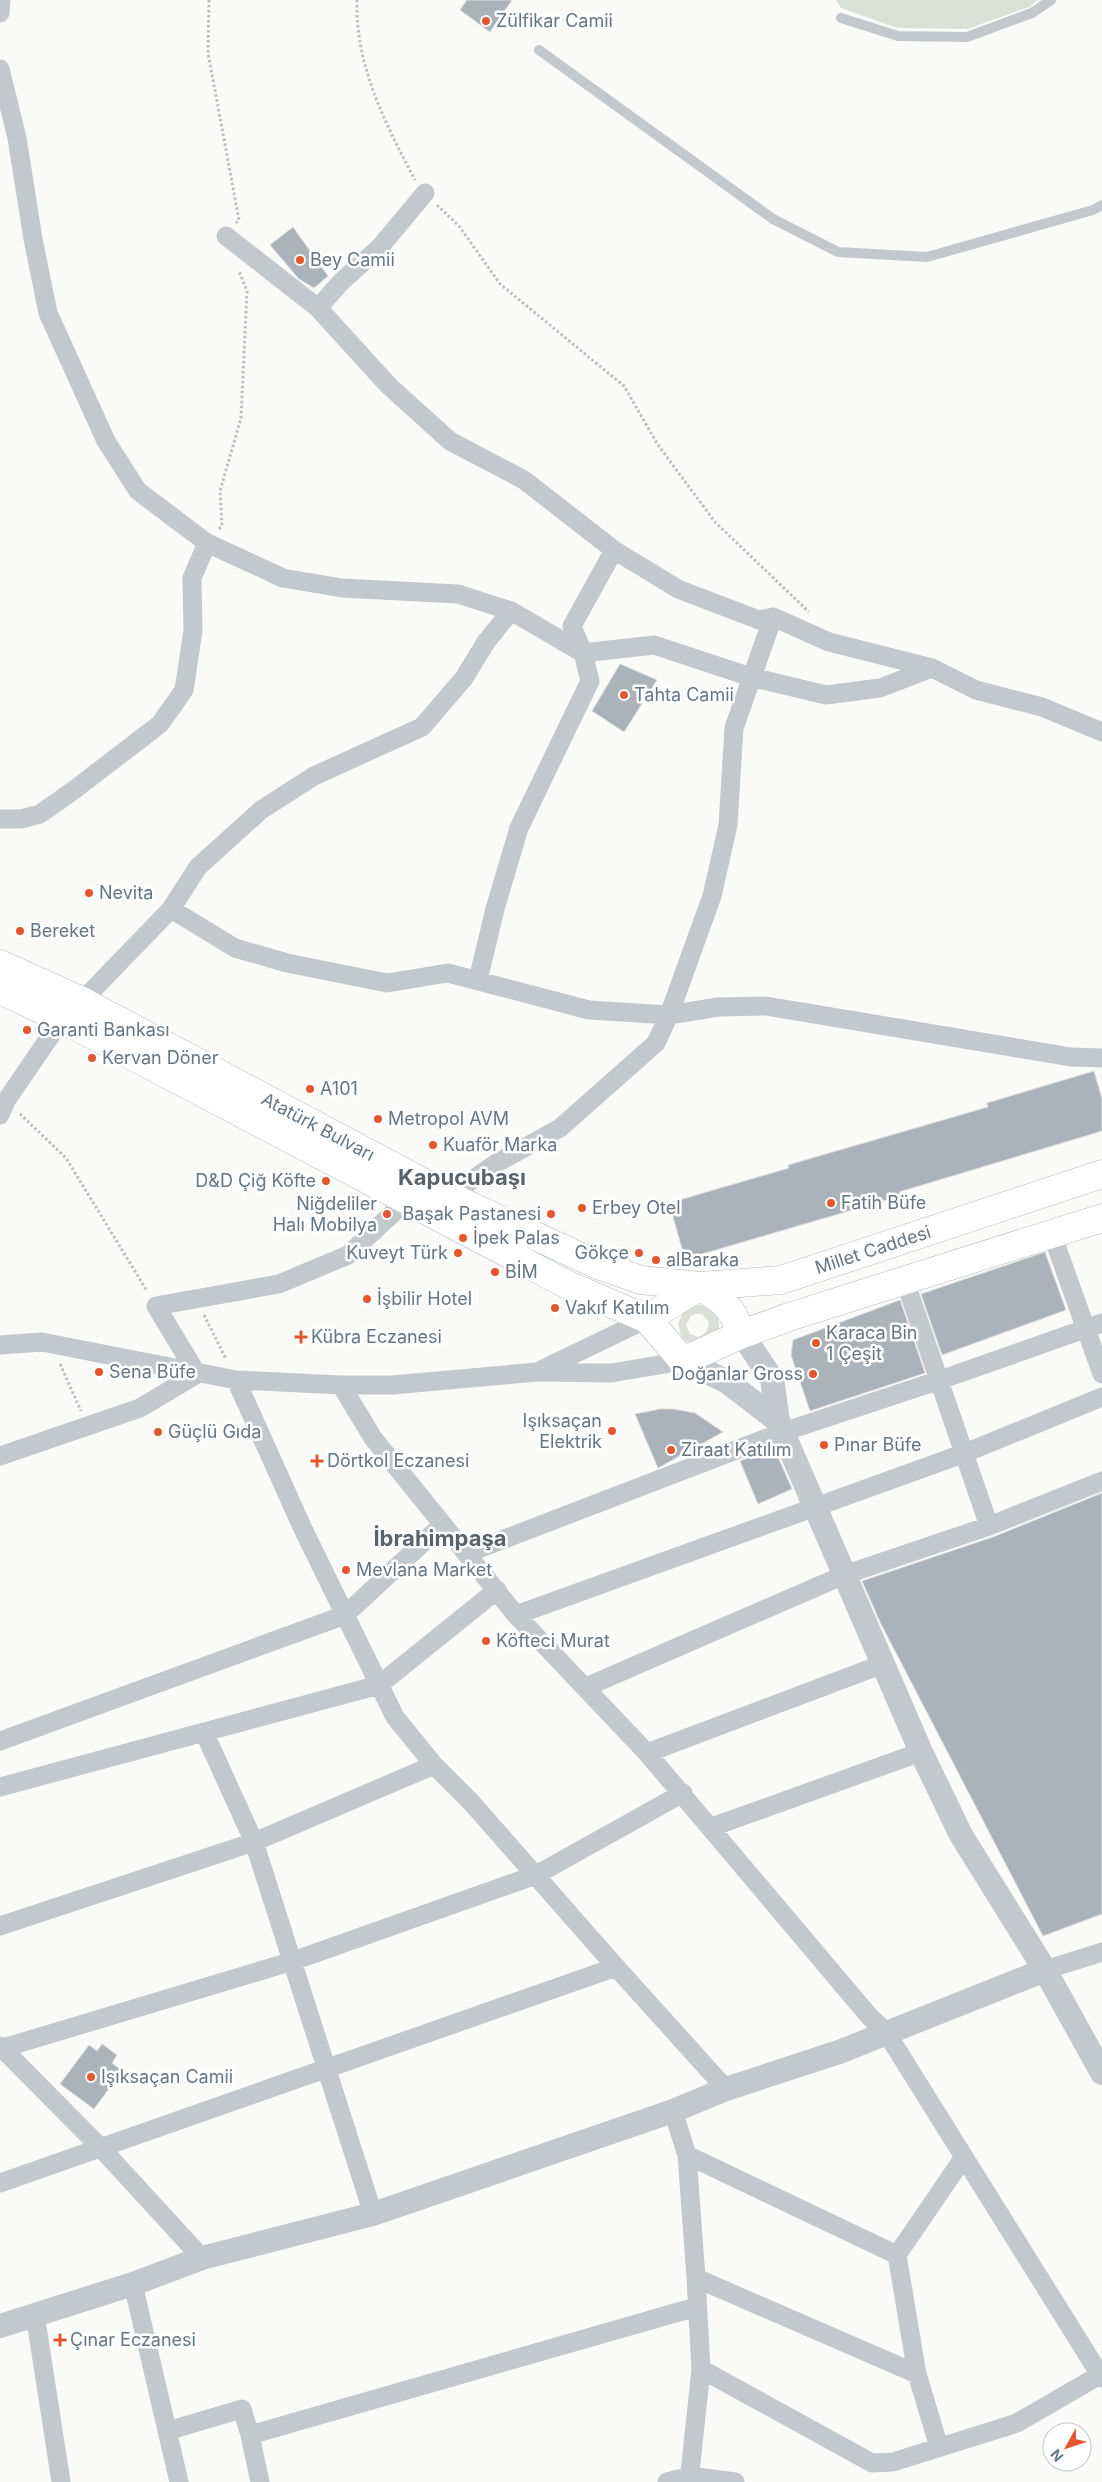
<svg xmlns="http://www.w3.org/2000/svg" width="1102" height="2482" viewBox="0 0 1102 2482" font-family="Inter,sans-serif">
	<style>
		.green { fill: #dadfd7; fill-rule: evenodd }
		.building { fill: #aab3b9; stroke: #dcdcda }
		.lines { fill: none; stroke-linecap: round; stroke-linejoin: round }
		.primary-casing { stroke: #b5babe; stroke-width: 29 }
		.path { stroke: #bbbfc2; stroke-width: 3; stroke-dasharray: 2.5 2.5; stroke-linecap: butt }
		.service { stroke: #c3c8cc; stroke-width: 10 }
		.minor { stroke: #c3c8cc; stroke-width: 19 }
		.tertiary { stroke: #c3c8cc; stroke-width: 24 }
		.primary { stroke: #fff; stroke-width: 28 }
		.poi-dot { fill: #e4572e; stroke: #fff; stroke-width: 2 }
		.labels { text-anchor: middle; stroke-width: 5; stroke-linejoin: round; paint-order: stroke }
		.poi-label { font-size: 18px; fill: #657683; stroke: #fff; text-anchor: start }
		.street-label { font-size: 18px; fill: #657683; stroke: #fff }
		.district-label { font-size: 22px; font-weight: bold; fill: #57646e; stroke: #fff }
	</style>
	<rect width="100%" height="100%" fill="#fafaf8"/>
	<path class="green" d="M836,0h202l-9,7 -62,22 -70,-1 -56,-20z
		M698,1305c16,1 24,14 20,29l-25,12 -11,-8 -4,-14 6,-14zM696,1314h6l7,8 -2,9 -8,6 -9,-3 -4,-9 5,-9z"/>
	<path class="building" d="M467,0h45l-22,32 -30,-22z
		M293,227l35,49 -14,12 -15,-9 -29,-34z
		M620,664l37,16 -33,52 -32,-21z
		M1094,1071l8,28v32l-203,61 1,4 -215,63 -16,-56 120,-35 -1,-3 200,-58 -1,-4z
		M1045,1252l21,58 -124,45 -21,-61z
		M900,1300l25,73 -115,38 -19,-56 2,-15z
		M660,1409h13l22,4 28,19 -65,36 -23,-54z
		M774,1448l18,41 -34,15 -18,-43z
		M1102,1493v421l-59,22 -163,-314 -18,-41 131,-44z
		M102,2044l15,11 -5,8 10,8 -28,38 -34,-25 29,-39 8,6z"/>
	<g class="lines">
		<g class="primary-casing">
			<path id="primary" d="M0,964l82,37 367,195 149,69 43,15 59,6 23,16 9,11 10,21
				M0,990l62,29 506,266 79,34 36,42 59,-27 47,-17 313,-99
				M647,1319l53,-33 81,-6 321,-106"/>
		</g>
		<path class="path" d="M209,0l-1,53 31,167 -3,3
			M357,0c-2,65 28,123 58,180
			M437,205l22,21 41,58 124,102 34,59 57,77 94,90
			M219,529l3,-3 -2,-35 21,-73 6,-127 -8,-20
			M20,1114l46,44 81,133
			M204,1315l22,44
			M60,1364l21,47"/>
		<path class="service" d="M841,18l57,18 69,1 65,-24 19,-13
			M539,50l234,169 65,33 89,5 166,-47 9,-5"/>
		<path class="minor" d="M0,13l1,-13
			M0,69l17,69 16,101 15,74 58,128 32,50 69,52 76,35 59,10 116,6 53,17 72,42 71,-8 97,32 75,18 54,-7 52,-20
			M226,236l92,72 71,78 61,55 74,39 90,70 64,39 81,31 14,-3 56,25 103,26 44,22 66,17 60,25
			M318,308l23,-26 39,-35 45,-54
			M0,819h21l19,-5 34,-24 86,-66 24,-34 9,-59 -1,-53 15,-35
			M171,909l64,39 52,15 100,20 61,-10 141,37 80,5 49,-8 48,-1 305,51 31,1
			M478,980l17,-71 24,-81 71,-147 -7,-28 -11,-27 42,-76
			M82,1001l89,-92 27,-42 63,-57 53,-34 108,-49 42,-49 22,-36 25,-31
			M0,1115l6,-14 56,-82
			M449,1196l46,-32 65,-36 96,-85 13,-28 43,-119 16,-71 6,-97 39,-111
			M1052,1234l50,140
			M905,1281l84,245
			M0,1345l42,-3 194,38 105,5h51l145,-13 74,1 72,-12
			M541,1370l106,-51
			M197,1374l-41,-68 123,-22 69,-29 59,-55
			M236,1380l67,149 92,188 39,48 36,36 146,166 110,122
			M341,1385l32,53 143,177 131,138 222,263 17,16 216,346
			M0,1456l140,-48 57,-34
			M468,1553l315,-121 157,-52 162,-57
			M516,1615l449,-162 137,-56
			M586,1687l258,-112 145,-49 113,-45
			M204,1732l50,110 119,372
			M0,1741l345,-126 97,-90
			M647,1753l236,-89
			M0,1787l379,-102 118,-95
			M712,1827l209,-75
			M0,1926l254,-84 180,-77
			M1045,1970l57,-18
			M0,2046l101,102 101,110
			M0,2049l293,-88 243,-86 147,-82
			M673,2111l14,44 9,123 5,91 -12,113
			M687,2155l210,100 20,119 22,73
			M0,2183l616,-216
			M897,2255l67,-98
			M696,2278l221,96
			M133,2284l46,198
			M35,2314l26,168
			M701,2369l171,94 21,-1 124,-39 83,-48
			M167,2431l75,-22 8,26
			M260,2482l-10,-47 446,-128
			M667,2482l23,-6 45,6"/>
		<path class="tertiary" d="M742,1334l30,45 6,42 143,331 40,83 84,135 57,103
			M683,1361l43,20 52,40
			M0,2326l133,-42 69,-26 171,-44 300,-103 53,-22 113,-37 206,-82"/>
		<use href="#primary" class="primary"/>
	</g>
	<g class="poi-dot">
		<circle cx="486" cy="21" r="5"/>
		<circle cx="300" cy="260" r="5"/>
		<circle cx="624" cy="695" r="5"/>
		<circle cx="89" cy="893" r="5"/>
		<circle cx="20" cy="931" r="5"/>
		<circle cx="27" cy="1030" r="5"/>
		<circle cx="92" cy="1058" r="5"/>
		<circle cx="310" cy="1089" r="5"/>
		<circle cx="378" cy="1119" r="5"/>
		<circle cx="433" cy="1145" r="5"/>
		<circle cx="326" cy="1181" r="5"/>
		<circle cx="831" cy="1203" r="5"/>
		<circle cx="582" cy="1208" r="5"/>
		<circle cx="387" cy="1214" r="5"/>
		<circle cx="551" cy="1214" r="5"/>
		<circle cx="463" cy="1238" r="5"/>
		<circle cx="458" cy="1253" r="5"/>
		<circle cx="639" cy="1253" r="5"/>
		<circle cx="656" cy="1260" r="5"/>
		<circle cx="495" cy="1272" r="5"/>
		<circle cx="367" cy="1299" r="5"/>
		<circle cx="555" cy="1308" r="5"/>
		<path d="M298.5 1329.5h5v5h5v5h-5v5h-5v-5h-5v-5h5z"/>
		<circle cx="816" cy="1343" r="5"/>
		<circle cx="99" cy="1372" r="5"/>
		<circle cx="813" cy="1374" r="5"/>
		<circle cx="612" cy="1431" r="5"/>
		<circle cx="158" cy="1432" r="5"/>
		<circle cx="824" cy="1445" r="5"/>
		<circle cx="671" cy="1450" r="5"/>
		<path d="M314.5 1453.5h5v5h5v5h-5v5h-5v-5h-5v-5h5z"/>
		<circle cx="346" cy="1570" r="5"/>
		<circle cx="486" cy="1641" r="5"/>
		<circle cx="91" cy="2077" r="5"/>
		<path d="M57.5 2332.5h5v5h5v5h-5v5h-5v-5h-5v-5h5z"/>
	</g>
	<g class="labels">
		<g class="poi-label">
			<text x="496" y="27">Zülfikar Camii</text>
			<text x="310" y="266">Bey Camii</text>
			<text x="634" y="701">Tahta Camii</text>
			<text x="99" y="899">Nevita</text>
			<text x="30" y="937">Bereket</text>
			<text x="37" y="1036">Garanti Bankası</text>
			<text x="102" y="1064">Kervan Döner</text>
			<text x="320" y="1095">A101</text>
			<text x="388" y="1125">Metropol AVM</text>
			<text x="443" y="1151">Kuaför Marka</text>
			<text x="316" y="1187" text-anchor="end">D&amp;D Çiğ Köfte</text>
			<text x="841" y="1209">Fatih Büfe</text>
			<text x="377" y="1210" text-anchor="end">Niğdeliler<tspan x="377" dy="21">Halı Mobilya</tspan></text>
			<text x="592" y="1214">Erbey Otel</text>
			<text x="541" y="1220" text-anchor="end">Başak Pastanesi</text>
			<text x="473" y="1244">İpek Palas</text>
			<text x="448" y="1259" text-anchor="end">Kuveyt Türk</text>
			<text x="629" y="1259" text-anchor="end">Gökçe</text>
			<text x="666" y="1266">alBaraka</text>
			<text x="505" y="1278">BİM</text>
			<text x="377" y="1305">İşbilir Hotel</text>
			<text x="565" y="1314">Vakıf Katılım</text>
			<text x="826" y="1339">Karaca Bin<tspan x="826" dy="21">1 Çeşit</tspan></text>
			<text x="311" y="1343">Kübra Eczanesi</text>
			<text x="109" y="1378">Sena Büfe</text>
			<text x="803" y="1380" text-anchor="end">Doğanlar Gross</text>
			<text x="602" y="1427" text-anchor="end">Işıksaçan<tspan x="602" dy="21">Elektrik</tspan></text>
			<text x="168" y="1438">Güçlü Gıda</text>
			<text x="834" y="1451">Pınar Büfe</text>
			<text x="681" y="1456">Ziraat Katılım</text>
			<text x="327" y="1467">Dörtkol Eczanesi</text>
			<text x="356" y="1576">Mevlana Market</text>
			<text x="496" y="1647">Köfteci Murat</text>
			<text x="101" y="2083">Işıksaçan Camii</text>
			<text x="70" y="2346">Çınar Eczanesi</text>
		</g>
		<g class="street-label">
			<text transform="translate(318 1127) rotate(28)" y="6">Atatürk Bulvarı</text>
			<text transform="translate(873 1250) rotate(-18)" y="6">Millet Caddesi</text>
		</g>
		<g class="district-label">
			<text x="462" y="1185">Kapucubaşı</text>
			<text x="440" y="1546">İbrahimpaşa</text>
		</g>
	</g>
	<g transform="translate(1067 2447) rotate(230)"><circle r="24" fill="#ffffff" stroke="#c1c8cd"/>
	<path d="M0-4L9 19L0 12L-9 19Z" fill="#e4572e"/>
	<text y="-8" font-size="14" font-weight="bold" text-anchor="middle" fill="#657683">N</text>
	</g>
</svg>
